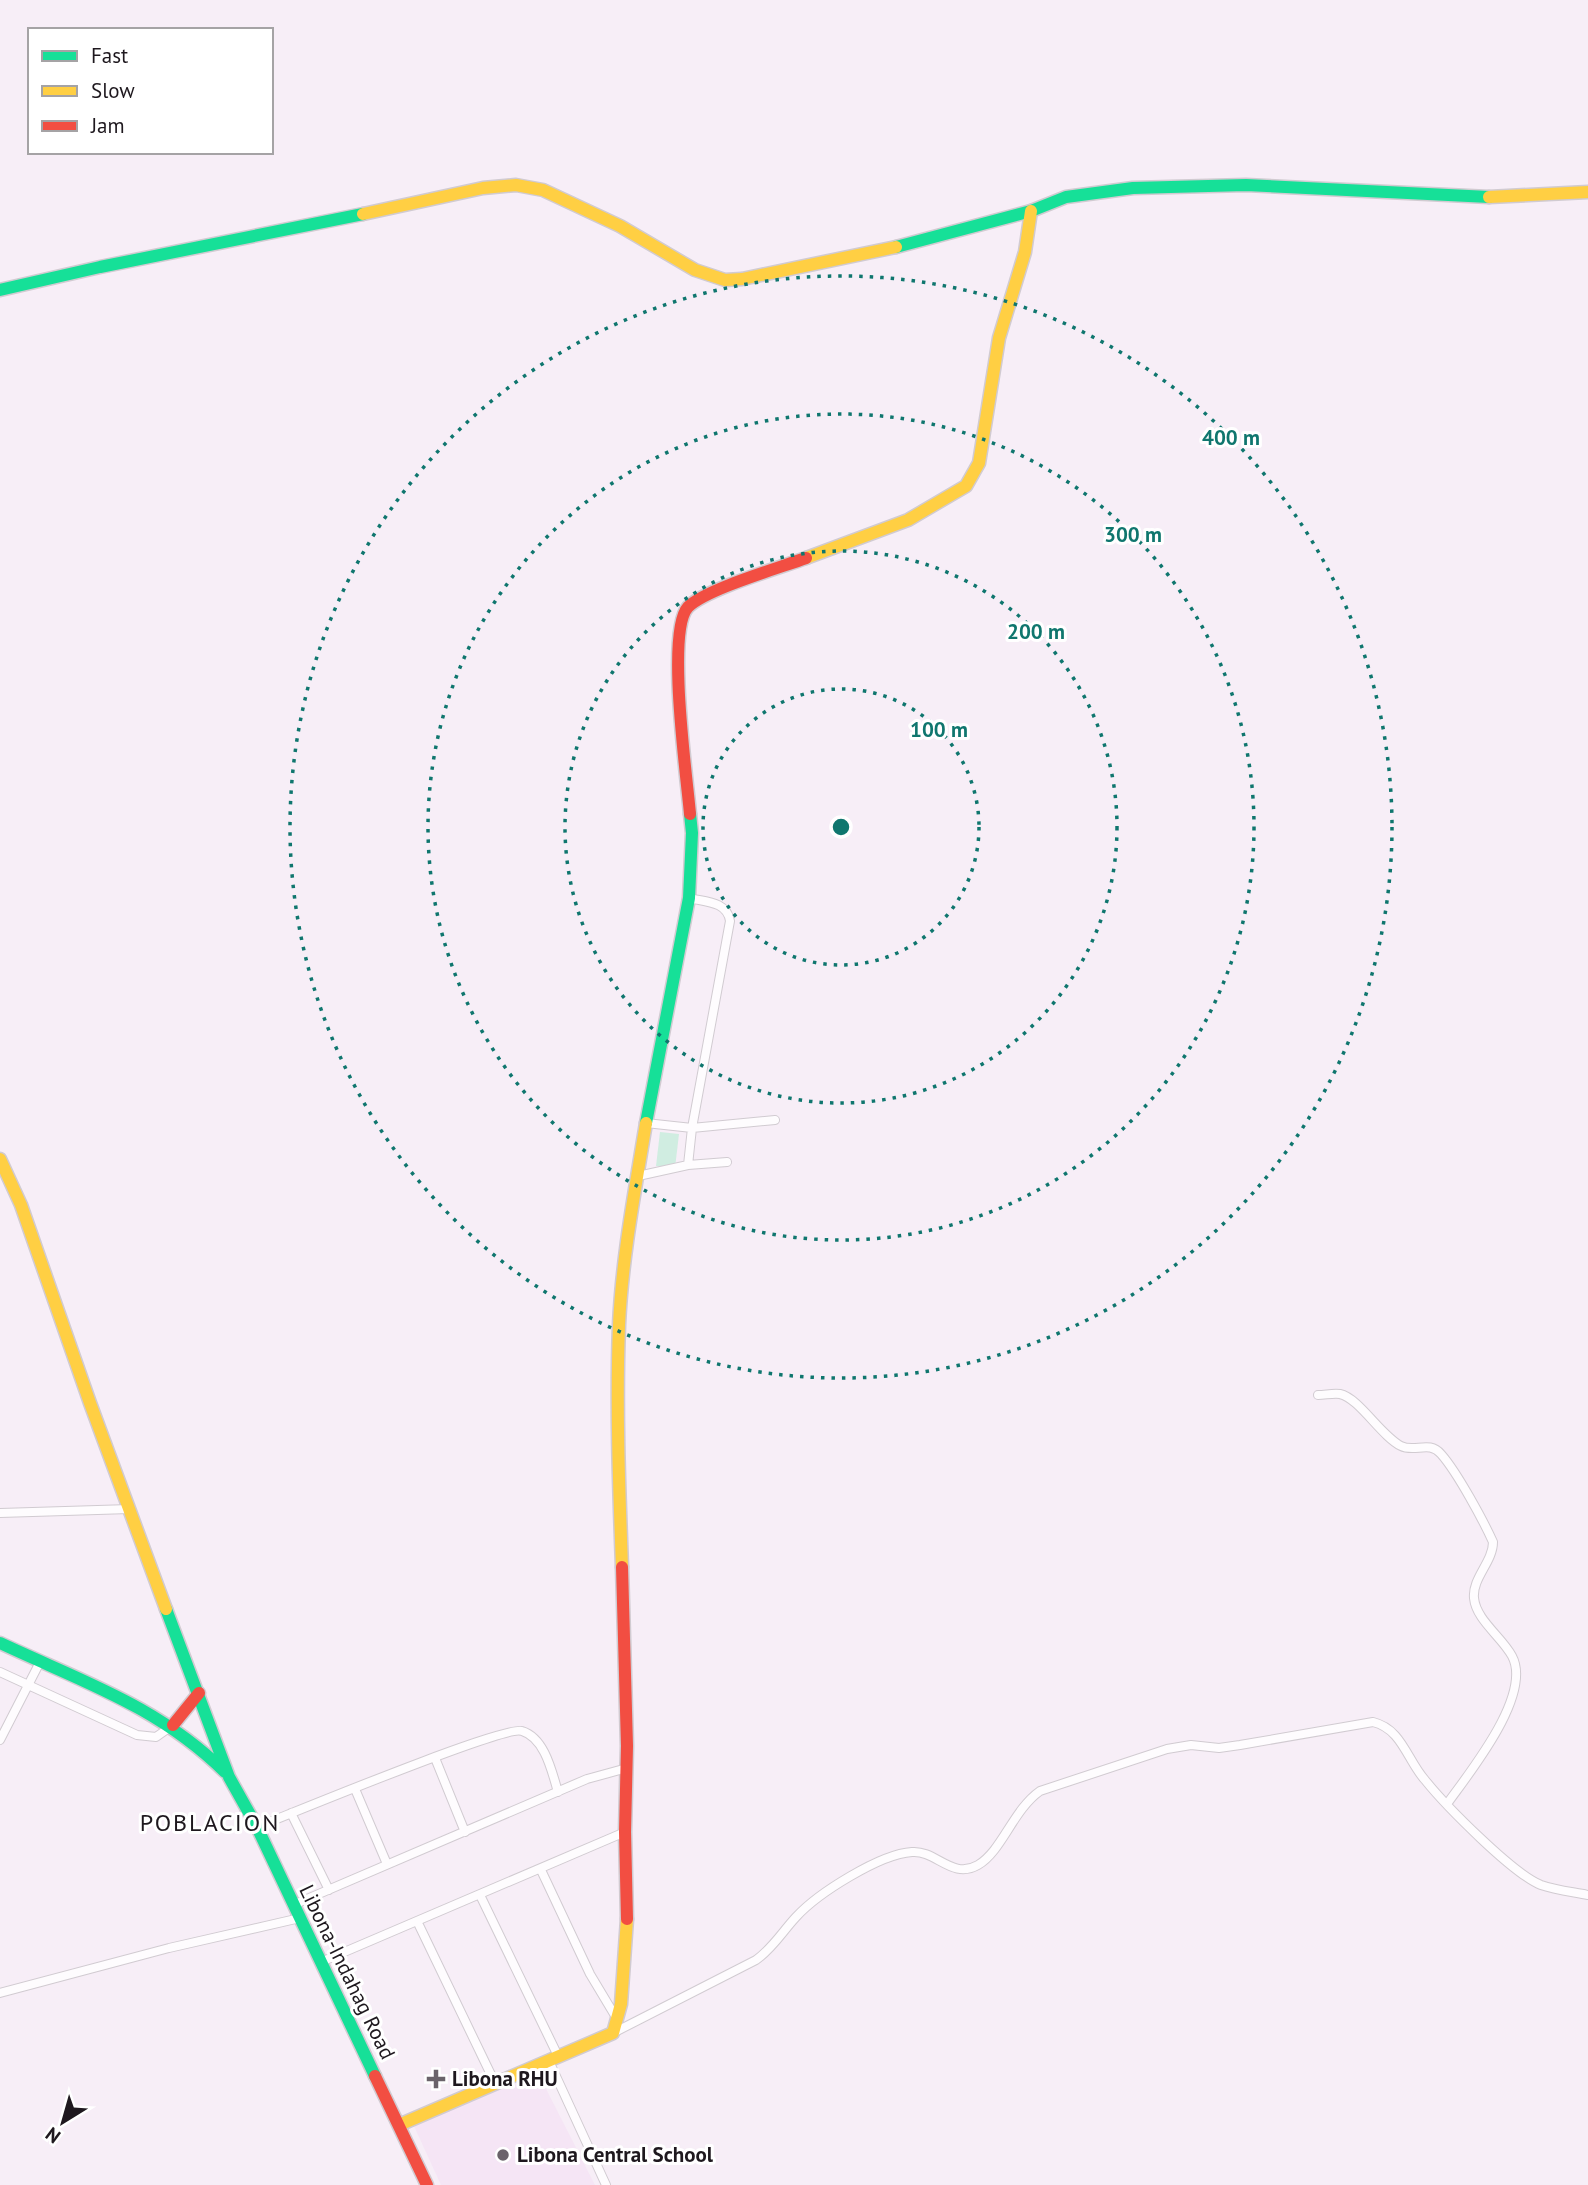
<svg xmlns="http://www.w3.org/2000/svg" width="1588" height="2185" viewBox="0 0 1588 2185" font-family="'PT Sans',sans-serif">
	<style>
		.built { fill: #f5e5f5 }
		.green { fill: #d0ede1 }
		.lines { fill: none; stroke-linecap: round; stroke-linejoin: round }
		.street-casing { stroke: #d1cbd1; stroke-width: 10 }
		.fast-casing { stroke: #d1cbd1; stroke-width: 15 }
		.slow-casing { stroke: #d1cbd1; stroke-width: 15 }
		.jam-casing { stroke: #d1cbd1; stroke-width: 15 }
		.street { stroke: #fefcfe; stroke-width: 8 }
		.fast { stroke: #16e098; stroke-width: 12 }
		.slow { stroke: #ffcf43; stroke-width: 12 }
		.jam { stroke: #f24e42; stroke-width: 12 }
		.ring { fill: none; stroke: #0f766e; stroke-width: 3.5; stroke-dasharray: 3.5 7 }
		.poi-dot { fill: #6a636a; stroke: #fff; stroke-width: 2.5 }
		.labels { text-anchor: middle; stroke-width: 6; stroke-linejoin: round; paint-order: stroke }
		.street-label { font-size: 21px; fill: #1e181e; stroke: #fff }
		.poi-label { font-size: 21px; font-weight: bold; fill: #1e181e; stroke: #fff; text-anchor: start }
		.quarter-label { font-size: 24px; letter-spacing: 2px; fill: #1e181e; stroke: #fff }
		.centre { fill: #0f766e; stroke: #fff; stroke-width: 3.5 }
		.ring-label { font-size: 21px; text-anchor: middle; font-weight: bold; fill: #0f766e; stroke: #fff; stroke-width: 6; stroke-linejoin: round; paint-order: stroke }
	</style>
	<rect width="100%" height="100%" fill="#f7eef7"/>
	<path class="built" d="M538,2073l57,112h-154l-28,-61z"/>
	<path class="green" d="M660,1132l19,2 -4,34 -19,-2z"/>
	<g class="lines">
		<g class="street-casing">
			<path id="street" d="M646,1123l46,5 83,-8
				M688,1165l4,-37 38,-207c-3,-20 -25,-19 -41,-23
				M638,1176l50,-11 39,-3
				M1318,1395c7,0 15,-2 22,-1 19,4 41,42 61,52 14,7 28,-6 40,8 16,18 42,66 52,88 0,20 -21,36 -19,56 2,22 28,39 38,58 21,39 -43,117 -65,148
				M0,1513l130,-4
				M0,1672l137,63 19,2 17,-12
				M0,1740l40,-78
				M435,1758l30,74
				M355,1789l32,75
				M291,1813l38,77
				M257,1827c33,-13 248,-102 265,-96 23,7 30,41 36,61
				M541,1870l49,104 27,45
				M480,1895l78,161
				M293,1905l294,-126 40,-11
				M417,1921l78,162
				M321,1962l304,-130
				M0,1993l169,-45 131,-30
				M613,2033l143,-73c17,-12 26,-28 40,-43 22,-24 84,-63 116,-65 24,-2 40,28 66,13 24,-14 35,-55 62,-74l127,-42 24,-4 28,3 21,-3 133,-23c29,7 34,38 52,58 20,25 88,94 116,105 14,5 32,7 47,10
				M549,2061l57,124"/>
		</g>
		<g class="fast-casing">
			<path id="fast" d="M896,247l135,-36 35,-14 67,-9 113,-3 243,12
				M0,290l100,-23 263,-53
				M646,1123l43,-225 3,-65 -2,-19
				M166,1609l63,168 28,50 118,249
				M0,1643c83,39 158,63 225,129"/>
		</g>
		<g class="slow-casing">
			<path id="slow" d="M1489,197l99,-5
				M363,214l120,-26 33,-3 27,5 77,36 75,44 30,10 17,-1 154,-32
				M806,558l102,-38 58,-34 13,-23 20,-125 26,-86 6,-41
				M0,1159l21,46 69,198 76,206
				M622,1567c-3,-81 -6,-161 -3,-242 3,-67 16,-135 27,-202
				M399,2125l214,-92 8,-29 6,-85"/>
		</g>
		<g class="jam-casing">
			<path id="jam" d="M690,814c-3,-36 -24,-183 -2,-207 18,-18 91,-39 118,-49
				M622,1567l5,179 -2,86 2,87
				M173,1725l26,-32
				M375,2076l52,109"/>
		</g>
		<use href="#street" class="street"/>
		<use href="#fast" class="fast"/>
		<use href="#slow" class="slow"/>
		<use href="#jam" class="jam"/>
	</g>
	<g class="ring">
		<circle cx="841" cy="827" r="138"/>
		<circle cx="841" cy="827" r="276"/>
		<circle cx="841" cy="827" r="413"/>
		<circle cx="841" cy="827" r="551"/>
	</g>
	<g class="poi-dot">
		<path d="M432.5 2068.5h7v7h7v7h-7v7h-7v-7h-7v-7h7z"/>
		<circle cx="503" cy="2155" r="7"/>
	</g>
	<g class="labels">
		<g class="street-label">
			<text transform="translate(347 1972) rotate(64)" y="7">Libona-Indahag Road</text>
		</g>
		<g class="poi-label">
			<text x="452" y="2086">Libona RHU</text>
			<text x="517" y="2162">Libona Central School</text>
		</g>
		<g class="quarter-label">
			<text x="210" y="1831">POBLACION</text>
		</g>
	</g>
	<circle cx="841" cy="827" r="10" class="centre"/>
	<g class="ring-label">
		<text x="1231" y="445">400 m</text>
		<text x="1133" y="542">300 m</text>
		<text x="1036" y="639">200 m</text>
		<text x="939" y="737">100 m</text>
	</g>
	<rect x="28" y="28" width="245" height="126" fill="#ffffff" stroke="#a5a3a5" stroke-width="2"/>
	<rect x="42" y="51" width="35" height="10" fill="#16e098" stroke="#a5a3a5" stroke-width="2"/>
	<text x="91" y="63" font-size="21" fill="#1e181e">Fast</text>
	<rect x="42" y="86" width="35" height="10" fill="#ffcf43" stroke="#a5a3a5" stroke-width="2"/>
	<text x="91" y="98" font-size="21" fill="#1e181e">Slow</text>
	<rect x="42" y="121" width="35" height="10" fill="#f24e42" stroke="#a5a3a5" stroke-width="2"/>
	<text x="91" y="133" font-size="21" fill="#1e181e">Jam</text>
	<g transform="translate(63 2122) rotate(217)" stroke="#ffffff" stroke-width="5" paint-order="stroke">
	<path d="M0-5L12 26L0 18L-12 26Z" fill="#1e181e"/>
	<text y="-10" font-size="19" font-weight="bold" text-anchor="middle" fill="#1e181e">N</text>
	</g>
</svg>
